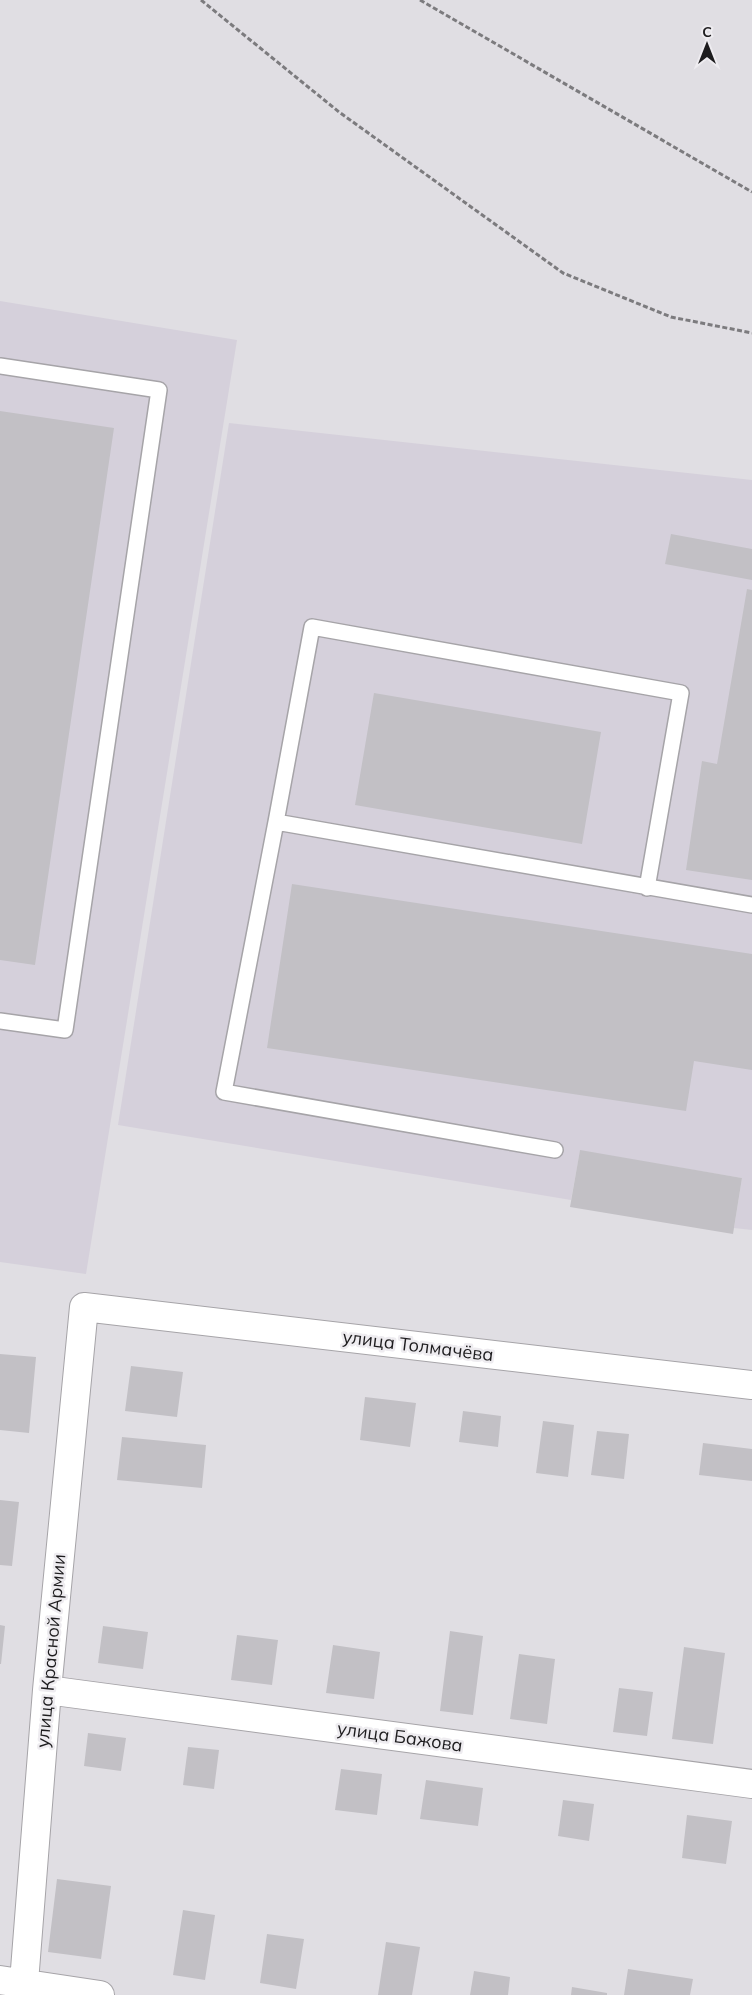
<svg xmlns="http://www.w3.org/2000/svg" width="752" height="1995" viewBox="0 0 752 1995" font-family="Mulish,sans-serif">
	<style>
		.built { fill: #d5d0db }
		.building { fill: #c2c0c5 }
		.lines { fill: none; stroke-linecap: round; stroke-linejoin: round }
		.service-casing { stroke: #a6a4a8; stroke-width: 18 }
		.minor-casing { stroke: #a6a4a8; stroke-width: 30 }
		.path { stroke: #7c7b7e; stroke-width: 3; stroke-dasharray: 5 2.5; stroke-linecap: butt }
		.service { stroke: #fff; stroke-width: 15 }
		.minor { stroke: #fff; stroke-width: 28 }
		.labels { text-anchor: middle; stroke-width: 5; stroke-linejoin: round; paint-order: stroke }
		.street-label { font-size: 18px; fill: #1d1c1e; stroke: #eeecf0 }
	</style>
	<rect width="100%" height="100%" fill="#e0dee3"/>
	<path class="built" d="M0,301l237,39 -151,934 -86,-12z
		M229,423l523,57v750l-18,-2 8,-50 -162,-27 -9,49 -453,-75z"/>
	<path class="building" d="M0,411l114,17 -79,537 -35,-5z
		M671,534l81,15v31l-87,-16z
		M747,589l5,1v290l-66,-10 16,-109 15,3z
		M374,693l227,39 -19,112 -227,-39z
		M292,884l460,70v116l-58,-9 -8,50 -419,-63z
		M580,1150l162,28 -9,56 -163,-27z
		M0,1354l36,3 -7,76 -29,-3z
		M131,1366l52,6 -6,45 -52,-6z
		M365,1397l51,6 -6,44 -50,-7z
		M463,1411l38,5 -3,31 -39,-5z
		M543,1421l31,4 -6,52 -32,-4z
		M597,1431l32,3 -5,45 -33,-4z
		M122,1437l84,8 -4,43 -85,-8z
		M703,1443l49,6v32l-53,-6z
		M0,1500l19,2 -7,64 -12,-1z
		M0,1625l5,1 -4,38h-1z
		M103,1626l45,6 -5,37 -45,-6z
		M450,1631l33,5 -10,79 -33,-4z
		M237,1635l41,5 -6,45 -41,-5z
		M333,1645l47,7 -6,47 -48,-6z
		M684,1647l41,6 -12,91 -41,-5z
		M519,1654l36,5 -8,65 -37,-5z
		M619,1688l34,4 -6,44 -34,-4z
		M88,1733l38,5 -5,33 -37,-5z
		M188,1747l31,3 -5,39 -31,-4z
		M341,1769l41,5 -5,41 -42,-5z
		M426,1780l57,8 -5,38 -58,-7z
		M563,1800l31,4 -5,37 -31,-5z
		M687,1815l45,6 -6,43 -44,-6z
		M57,1879l54,7 -10,73 -53,-7z
		M183,1910l32,5 -10,65 -32,-5z
		M267,1934l37,5 -8,50 -36,-6z
		M386,1942l34,5 -8,48h-34z
		M628,1969l65,10 -3,16h-66z
		M474,1971l36,6 -2,18h-38z
		M572,1987l35,6v2h-36z"/>
	<g class="lines">
		<g class="service-casing">
			<path id="service" d="M0,366l159,24 -94,640 -65,-9
				M276,822l36,-195 369,66 -34,195
				M555,1150l-331,-58 52,-270 476,83"/>
		</g>
		<g class="minor-casing">
			<path id="minor" d="M47,1690l705,94
				M0,1980l100,15
				M23,1995l24,-305 37,-383 668,78"/>
		</g>
		<path class="path" d="M201,0l138,112 224,161 108,44 81,16
			M420,0l332,192"/>
		<use href="#service" class="service"/>
		<use href="#minor" class="minor"/>
	</g>
	<g class="labels">
		<g class="street-label">
			<text transform="translate(418 1346) rotate(7)" y="6">улица Толмачёва</text>
			<text transform="translate(51 1651) rotate(-85)" y="6">улица Красной Армии</text>
			<text transform="translate(400 1737) rotate(8)" y="6">улица Бажова</text>
		</g>
	</g>
	<g transform="translate(707 45)" stroke="#eeecf0" stroke-width="4" paint-order="stroke">
	<path d="M0-4L9 19L0 12L-9 19Z" fill="#1d1c1e"/>
	<text y="-8" font-size="14" font-weight="bold" text-anchor="middle" fill="#1d1c1e">С</text>
	</g>
</svg>
